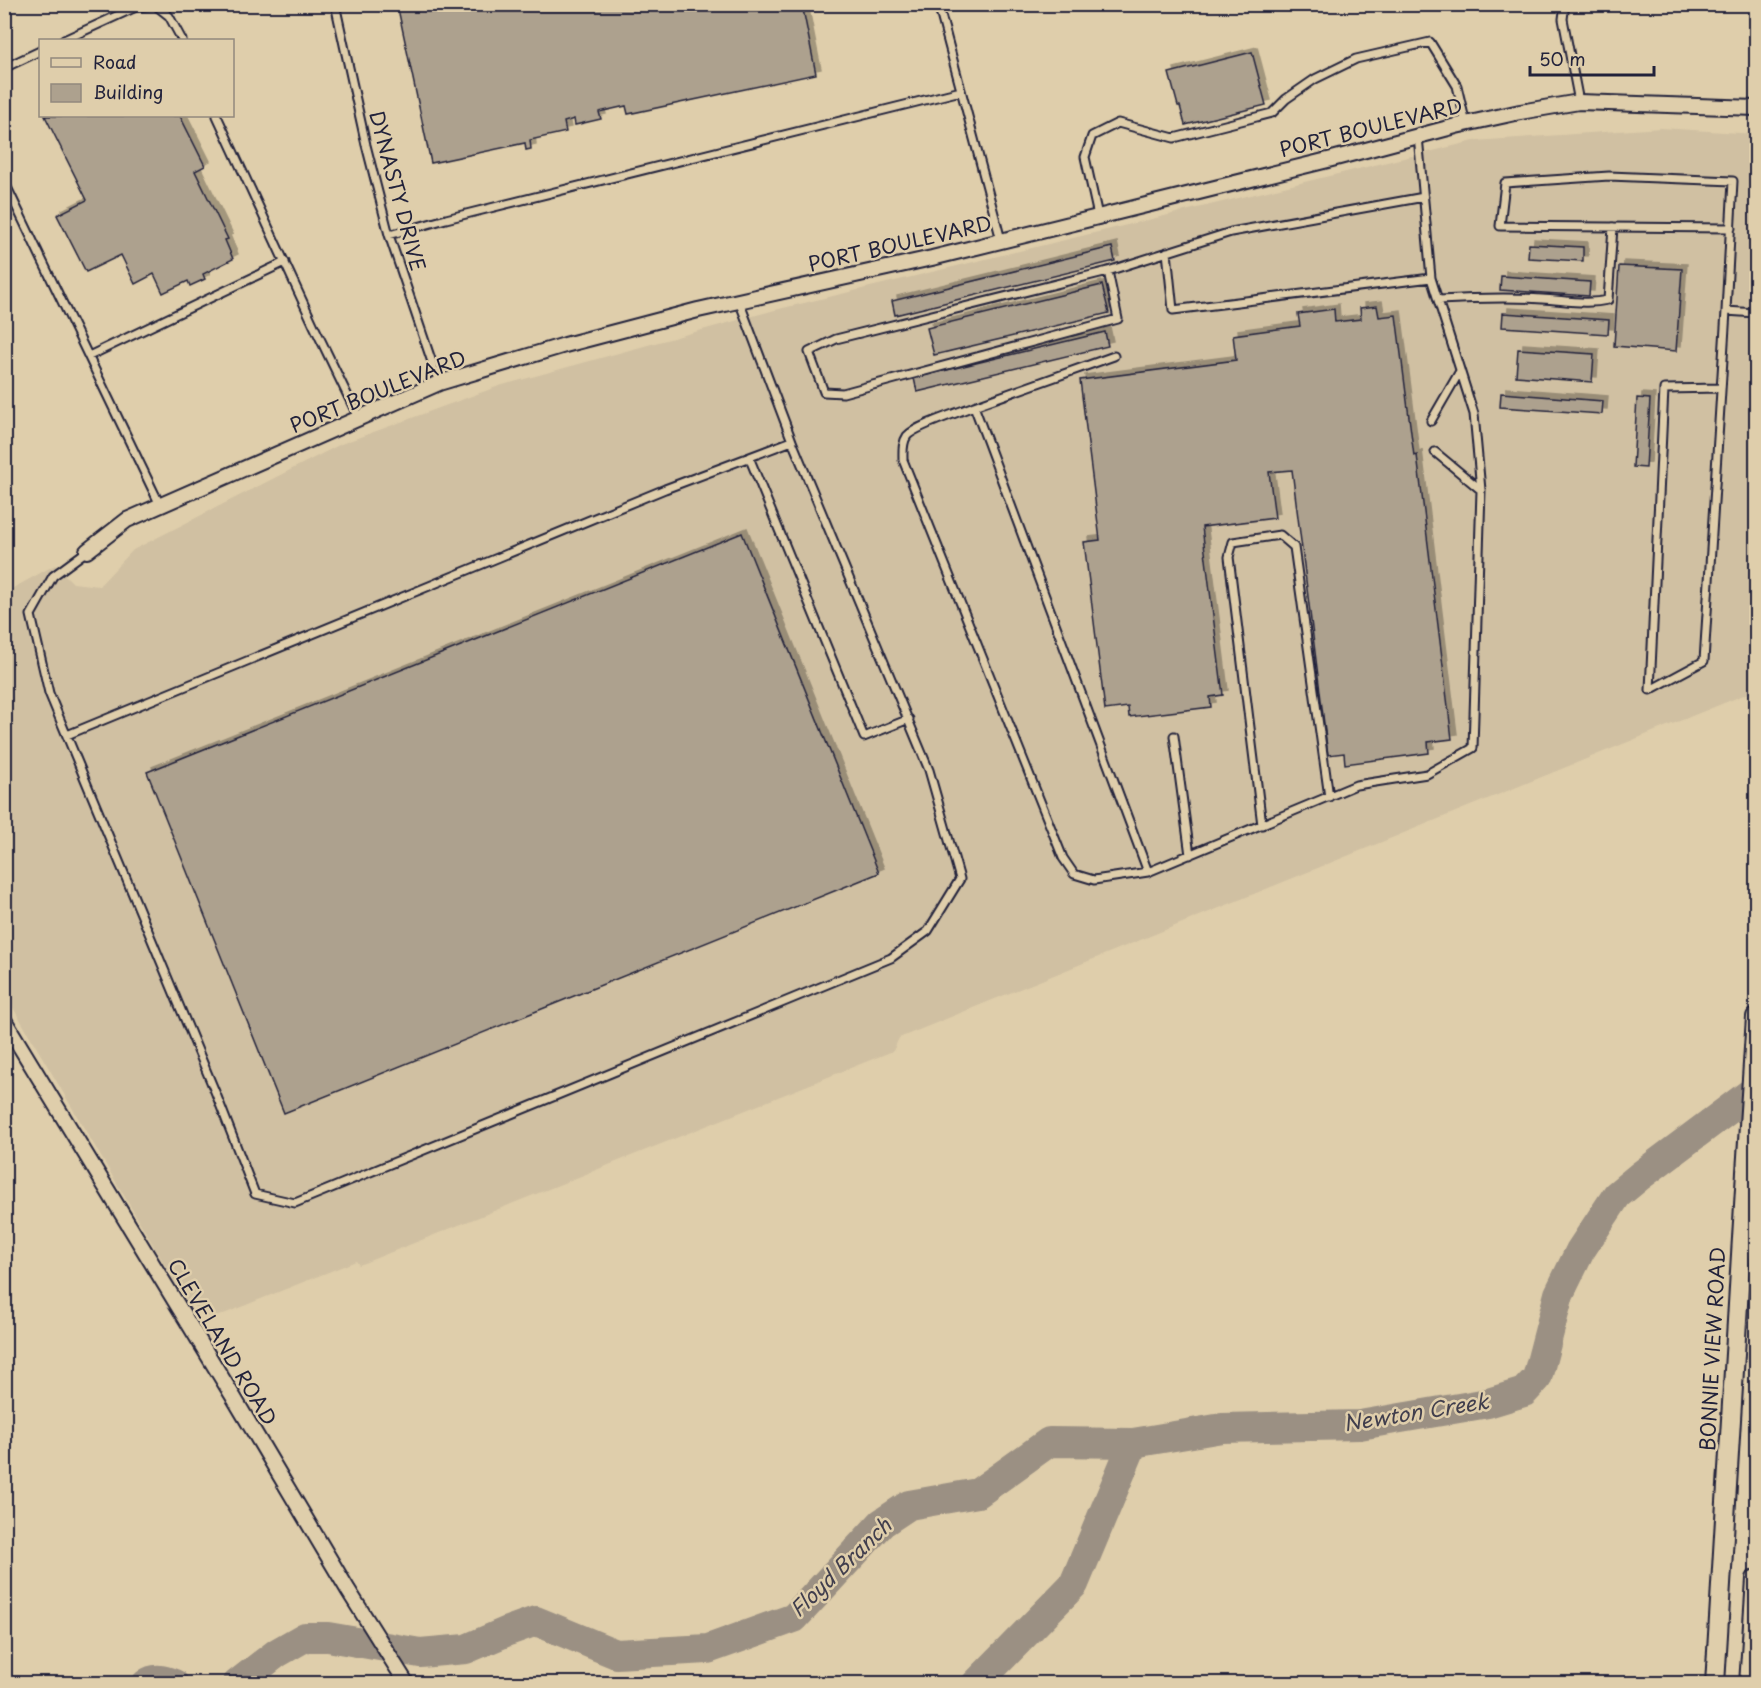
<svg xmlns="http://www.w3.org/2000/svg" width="1761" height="1688" viewBox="0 0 1761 1688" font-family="'Playpen Sans',sans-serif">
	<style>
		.built { fill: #d0c0a2 }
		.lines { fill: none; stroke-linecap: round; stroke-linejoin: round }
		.river { stroke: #9b9083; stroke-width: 30 }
		.building { fill: #ada18e; stroke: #22223b; stroke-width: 1.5; filter: url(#shadow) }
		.service-casing { stroke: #22223b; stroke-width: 11 }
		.minor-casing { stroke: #22223b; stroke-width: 18 }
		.secondary-casing { stroke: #22223b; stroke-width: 22 }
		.service { stroke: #dfceab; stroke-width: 7 }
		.minor { stroke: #dfceab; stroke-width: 14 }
		.secondary { stroke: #dfceab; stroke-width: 18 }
		.labels { text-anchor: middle; stroke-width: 5; stroke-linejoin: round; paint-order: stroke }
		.street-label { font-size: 20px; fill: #22223b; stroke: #dfceab }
		.water-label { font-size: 21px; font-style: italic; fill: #403e4d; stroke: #dfceab }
	</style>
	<defs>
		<filter id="shadow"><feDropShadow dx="5" dy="-5" stdDeviation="0" flood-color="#0004"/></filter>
	</defs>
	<rect width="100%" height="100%" fill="#dfceab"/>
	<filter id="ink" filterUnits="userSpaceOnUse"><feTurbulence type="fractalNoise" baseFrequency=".0167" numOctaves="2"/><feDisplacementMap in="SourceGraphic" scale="12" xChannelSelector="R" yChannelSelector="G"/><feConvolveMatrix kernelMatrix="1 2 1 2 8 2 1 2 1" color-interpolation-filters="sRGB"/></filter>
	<g filter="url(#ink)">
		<path class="built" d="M1661,128l95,6v556l-857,348 -6,13 -534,214 -3,-4 -145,58 -26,-20 -180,-305 -1,-401 51,-28 18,18 26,3 34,-36 208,-106 158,-58 276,-76 699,-169z"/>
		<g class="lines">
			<path class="river" d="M146,1684c9,-7 18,-4 28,0
				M237,1684l40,-31 28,-16h23l92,16 46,-4 42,-18 28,-10 80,33 92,-5 86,-31 88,-95 27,-18 69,-12 71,-51 84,1
				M976,1684l98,-100 59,-141 89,-15 138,-3 128,-22 36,-11 13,-14 22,-84 21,-43 37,-56 23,-19 116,-87"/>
		</g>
		<path class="building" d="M397,4h405l14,70 -188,40 -2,-8 -27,6 2,7 -26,6 -1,-6 -10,3 2,10 -36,8 1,9 -5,1 -1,-7 -94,20z
			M1252,52l14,53 -81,20 -5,-19h-2l-9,-33z
			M45,116h135l25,50 -10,5 33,68 -3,1 8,19 -30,15 2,5 -15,7 -2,-5 -25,12 -9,-19 -19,10 -14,-29 -35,17 -29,-57 30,-15z
			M1529,244l54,3v14l-55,-3z
			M1112,247l3,14 -220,54 -3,-14z
			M1619,266l63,3 -6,82 -62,-5z
			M1501,276l89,6 -1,14 -89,-6z
			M1102,285l7,28 -175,42 -7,-27z
			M1377,306l2,11 17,-2 18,141 3,-1 35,284 -24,3 1,11 -84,11 -1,-11 -16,2 -36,-285 -23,2 6,46 -73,9 21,168 -13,2 1,10 -82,10 -1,-10 -23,3 -21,-168 16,-2 -20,-160 156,-20 -3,-25 67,-9 -2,-12 36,-5 1,13 26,-3 -1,-11z
			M1503,313l106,7 -1,14 -106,-7z
			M1105,332l3,14 -191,46 -3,-14z
			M1518,349l76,5 -2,28 -76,-6z
			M1501,393l102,8 -1,13 -102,-7z
			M1637,398l13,1 -4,69 -13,-1z
			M742,533l137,340 -595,240 -137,-341z"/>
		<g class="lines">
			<g class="service-casing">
				<path id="service" d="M335,4l31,141 23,90 50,148
					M938,4l63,236
					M1565,4l-2,15 16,83
					M64,40l72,-33 19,-2 14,11 13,24
					M4,68l36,-17
					M217,116l97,210 45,93
					M4,181l156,324
					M1098,216l-13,-59 7,-21 26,-13 56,15 98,-25 14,-14 29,-20 41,-20 74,-17 27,44 9,38
					M1731,228l-231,-2 5,-43 104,-7 124,5 -7,130 30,2
					M389,235l57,-16 515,-128
					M1167,252l6,58 258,-32
					M1108,271l10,48 -275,74 -19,-1 -15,-40 27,-13 272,-68 123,-39 193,-35
					M1438,300c35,-2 69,-3 104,-1 22,1 44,6 66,1l5,-73
					M89,356l196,-94
					M1114,356l-140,50 174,466 208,-87 71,-11 46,-26 8,-258 -7,-76 -43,-136 -13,-142
					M1721,388l-57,1 -14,301 54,-29 22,-350
					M974,406c-14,6 -59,20 -67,30 -5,7 -4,16 -4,24l160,398 11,16 20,6 54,-8
					M1431,421l29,-50
					M1435,452l46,38
					M749,457l115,280 45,-18
					M87,551l-34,25 -22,39 18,78 167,401 39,100 40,9 596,-245 37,-27 32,-52 -31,-109 -137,-329 -53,-140
					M67,735l598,-246 127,-48
					M1174,736l16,119
					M1262,825l-33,-268 4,-15 47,-7 14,12 35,250"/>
			</g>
			<g class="minor-casing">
				<path id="minor" d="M87,551l40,-31 312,-137 126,-38 133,-35 234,-52 400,-99 124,-33 64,-14 59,-10 177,6
					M4,1020l230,378 114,192 59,94"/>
			</g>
			<g class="secondary-casing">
				<path id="secondary" d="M1715,1684l31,-512 10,-155
					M1749,1684l7,-105"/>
			</g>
			<use href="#service" class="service"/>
			<use href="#minor" class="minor"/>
			<use href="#secondary" class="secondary"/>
		</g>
	</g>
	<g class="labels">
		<g class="street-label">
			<text transform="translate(1371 128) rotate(-14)" y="7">PORT BOULEVARD</text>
			<text transform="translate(397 191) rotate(75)" y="7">DYNASTY DRIVE</text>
			<text transform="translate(900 244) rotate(-13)" y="7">PORT BOULEVARD</text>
			<text transform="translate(378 392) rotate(-22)" y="7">PORT BOULEVARD</text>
			<text transform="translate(222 1342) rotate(59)" y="7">CLEVELAND ROAD</text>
			<text transform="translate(1713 1349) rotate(-87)" y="7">BONNIE VIEW ROAD</text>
		</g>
		<g class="water-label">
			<text transform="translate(1416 1413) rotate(-9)" y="7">Newton Creek</text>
			<text transform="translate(841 1568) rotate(-44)" y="7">Floyd Branch</text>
		</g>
	</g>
	<rect width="1761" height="1688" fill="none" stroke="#dfceab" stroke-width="24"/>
	<rect x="12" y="12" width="1737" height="1664" fill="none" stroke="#22223b" stroke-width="2" filter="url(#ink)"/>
	<rect x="39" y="39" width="195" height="78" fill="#dfceab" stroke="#93897e" stroke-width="1.5"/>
	<rect x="51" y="58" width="30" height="9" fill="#dfceab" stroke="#93897e" stroke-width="1.5"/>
	<text x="93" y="69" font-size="18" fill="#22223b">Road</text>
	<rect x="51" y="84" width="30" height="18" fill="#ada18e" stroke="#93897e" stroke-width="1.5"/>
	<text x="93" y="99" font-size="18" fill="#22223b">Building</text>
	<path d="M1530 66v9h124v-9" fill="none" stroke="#22223b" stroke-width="3"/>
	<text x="1539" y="66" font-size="18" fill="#22223b" stroke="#dfceab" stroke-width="4.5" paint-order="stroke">50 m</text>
</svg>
